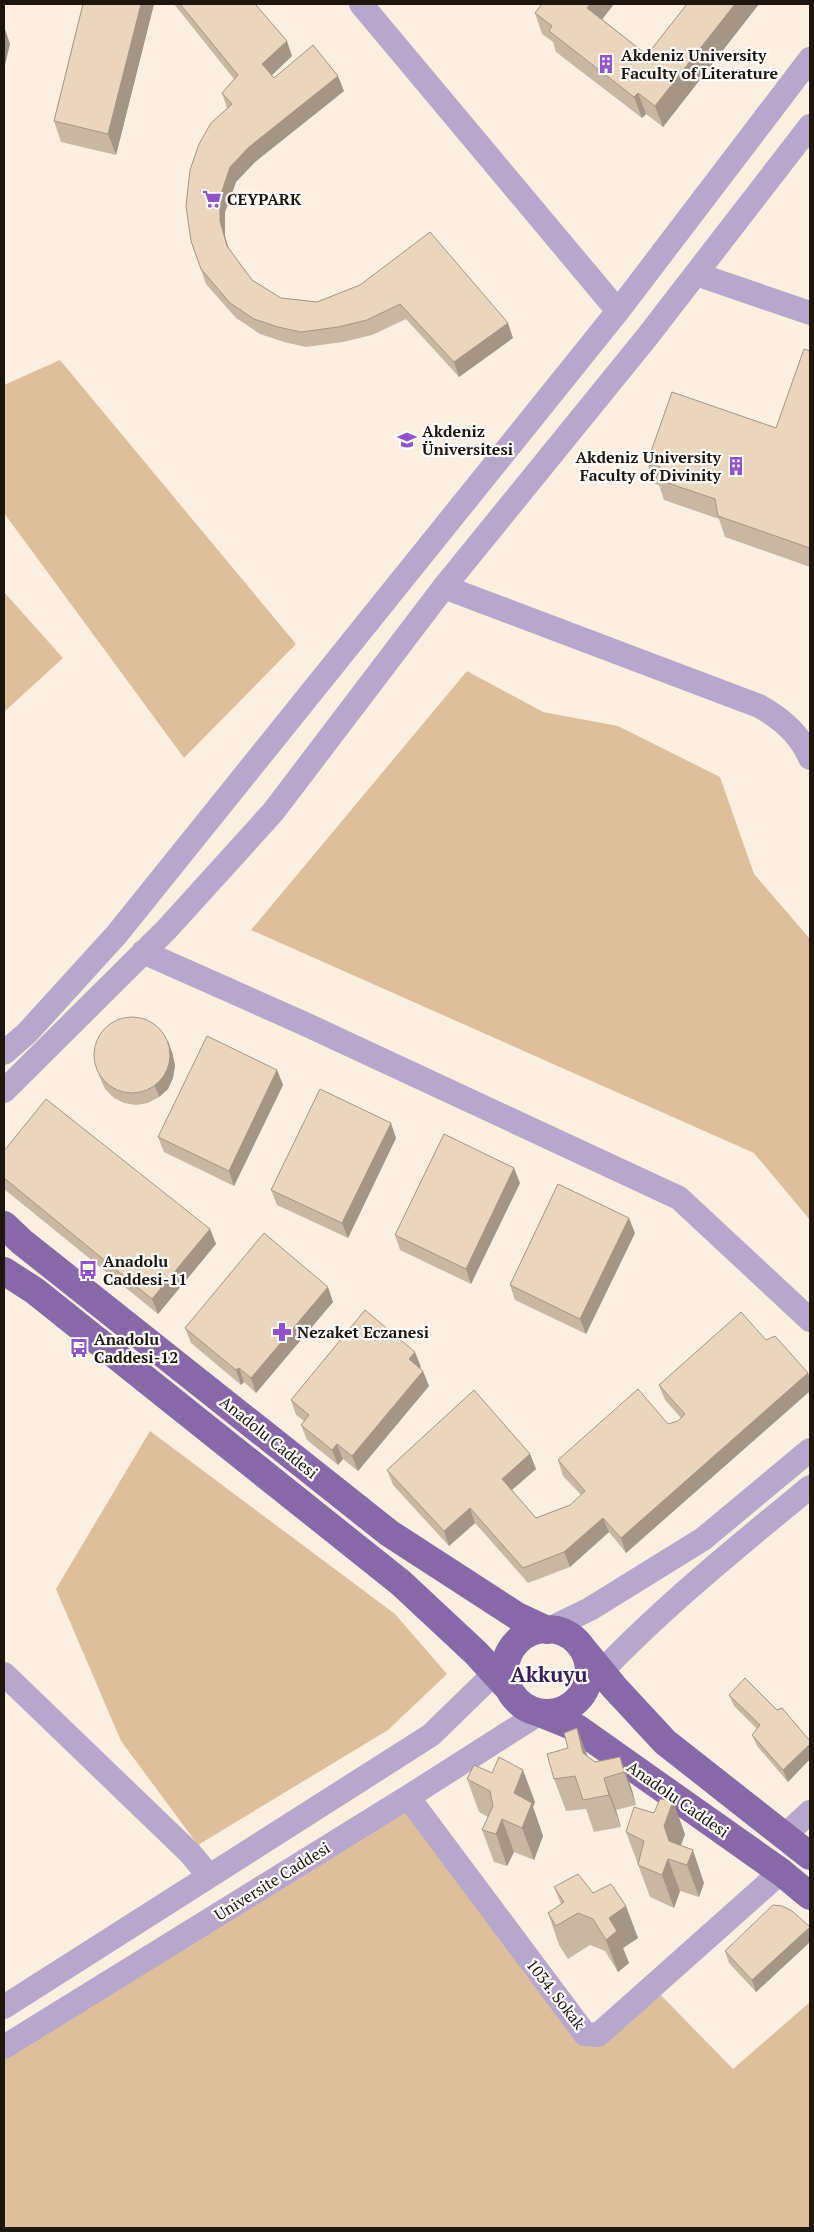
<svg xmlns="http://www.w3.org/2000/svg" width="814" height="2232" viewBox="0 0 814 2232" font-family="'PT Serif',serif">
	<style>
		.green { fill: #ddbf9b }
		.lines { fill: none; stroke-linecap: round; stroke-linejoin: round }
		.minor { stroke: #b8a7cc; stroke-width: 24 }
		.major { stroke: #8868a9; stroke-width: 28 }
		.wall { fill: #cab7a2 }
		.shaded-wall { fill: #a49584 }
		.building { fill: #ebd5bc; stroke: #a49584 }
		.labels { text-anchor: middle; stroke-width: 4.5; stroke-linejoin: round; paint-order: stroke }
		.poi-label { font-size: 16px; font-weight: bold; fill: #1e160d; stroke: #fff; text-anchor: start }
		.street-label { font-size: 16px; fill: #1e160d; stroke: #fff }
		.district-label { font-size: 21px; font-weight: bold; fill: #3b1d55; stroke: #fff }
	</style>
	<rect width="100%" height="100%" fill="#fcefe0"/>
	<path class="green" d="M60,360l236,284 -112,114 -180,-245v-128z
		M4,592l59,66 -59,54z
		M467,671l76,41 75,14 102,51 34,97 56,65v281l-56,-67 -503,-223z
		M150,1431l245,183 52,60 -59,56 -190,115 -77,-104 -65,-152z
		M408,1797l177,237 67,-48 81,83 77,-67v226h-806v-181z"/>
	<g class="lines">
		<path class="minor" d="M361,4l257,307
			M696,274l114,39
			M444,587l315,119c22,12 41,28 51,52
			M143,952l162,72 374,174 131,122
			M4,1053l23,-20 90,-99 501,-623 192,-252
			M4,1091l163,-162 106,-117 171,-225 203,-250 163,-211
			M547,1630l43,-21 113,-70 107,-89
			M4,1674l186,179 19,23
			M585,1689c69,-75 147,-138 225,-202
			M408,1797l177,237 13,1 183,-163
			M785,1835l25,-23
			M4,2007l427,-272 75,-73
			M4,2047l404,-250 132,-84"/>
		<path class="major" d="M4,1225l18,17 367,291 128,83 30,14
			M4,1271l31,20 366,292 75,70 33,36
			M505 1671a42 42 0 1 1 84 0a42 42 0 1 1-84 0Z
			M582,1648l32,39 51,55 145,114
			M540,1713l37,15 204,144 29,24"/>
	</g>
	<path class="wall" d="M83,4h71l-38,151 -55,-13 -7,-21z
		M174,4h81l37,52 -21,19 3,3 70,13 -89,71 -19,20 -11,30v24l4,13 23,31 29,18 36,4 43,-17 153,53 -54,39 -53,-58 -34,16 -29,7 -37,5 -22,-5 -24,-8 -24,-16 -30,-34 -15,-43 36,-133 -5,-15 12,-14z
		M687,4h72l-96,123 -17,-13 -4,4 -86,-66 -3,-10 -11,-8 -7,-21 67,6 45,36z
		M810,351v216l-85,-30 -6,-18 -55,-19 -5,-15 -4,-1 -8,-21 129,-35z
		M172,1052l3,13 -2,13 -5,11 -9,8 -11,6 -12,2 -12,-2 -10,-5 -9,-9 -5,-11 -4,-11z
		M277,1070l6,15 -49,101 -70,-34 -6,-15z
		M396,1138l-48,100 -71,-33 -6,-15z
		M4,1151l206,78 6,15 -58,70 -154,-125z
		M520,1183l-49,101 -71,-34 -5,-15z
		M635,1233l-49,101 -71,-34 -5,-15z
		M333,1302l-77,91 -12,-11 -3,3 -50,-42 -6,-15z
		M766,1340l42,33 2,7v11l-184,162 -17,-21 -39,35 -42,16 -53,-60 -26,23 -56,-61 -6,-15 143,-16 6,15 -24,21 24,28 34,-13 11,-10 -18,-19 -5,-16 120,-39 3,-3 -16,-18 -6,-15z
		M421,1367l-1,1 9,18 -71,85 -15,-12 -5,6 -31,-25 -6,-15 3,-4 -8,-6 -5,-15z
		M729,1695l81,46v18l-22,23 -31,-36 -5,-11 5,-6 -23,-23z
		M587,1756l8,6 25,-5 12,33 4,15 -20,5 5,17 -27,5 -8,-23 -20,2 -12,-32z
		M467,1779l68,23 -2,5 10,29 -9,24 -20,-8 -7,14 -13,-4 -12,-32 6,-13 -9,-5z
		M626,1832l59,2 -4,12 23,37 -5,14 -19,-6 -6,17 -24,-11z
		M554,1887l39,6 45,45 -15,10 6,15 -11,9 -13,-21 -15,-6 -22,14 -9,-14 -11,-32 13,-9z
		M810,1928v14l-54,50 -27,-29 -4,-12z"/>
	<path class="shaded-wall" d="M141,4h13l-38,151 -8,-21z
		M590,4h24l-19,25 -8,-21z
		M735,4h24l-96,123 -8,-21z
		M4,26l6,18 -6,25z
		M287,41l5,15 -24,23 -6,-15z
		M338,76l6,15 -89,71 -19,20 -11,30v24l7,25 -5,-15 -7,-25v-24l10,-30 19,-20z
		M638,93l8,21 -4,4 -8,-21z
		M508,323l5,15 -54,39 -5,-15z
		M168,1041l4,11 3,13 -2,13 -5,11 -9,8 -4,-11z
		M277,1070l6,15 -49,101 -5,-15z
		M391,1123l5,15 -48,100 -6,-15z
		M514,1168l6,15 -49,101 -5,-15z
		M629,1218l6,15 -49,101 -6,-15z
		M210,1229l6,15 -58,70 -6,-15z
		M328,1287l5,15 -77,91 -5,-15z
		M415,1352l6,15 -7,7 -5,-15z
		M239,1368l5,14 -3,3 -5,-15z
		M423,1371l6,15 -71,85 -6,-15z
		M808,1373l2,7v11l-184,162 -5,-15z
		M337,1444l6,15 -5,6 -6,-15z
		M530,1454l6,15 -29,25 -5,-15z
		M470,1508l5,15 -26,23 -5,-15z
		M603,1518l6,14 -39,35 -6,-15z
		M577,1728l12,32 -6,-7z
		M810,1744v15l-22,23 -5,-12z
		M620,1757l12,33 4,15 -12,-33z
		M523,1770l12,32 -2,5 10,29 -9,24 -12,-32 -8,-35z
		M604,1778l12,32 5,17 -12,-32z
		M673,1801l12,33 -9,24 -7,-17 -5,-15z
		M502,1819l12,33 -7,14 -11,-32z
		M693,1850l11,33 -5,14 -12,-32z
		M668,1859l12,32 -6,17 -12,-33z
		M626,1906l12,32 -15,10 6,15 -11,9 -12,-32 3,-22z
		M810,1927v15l-54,50 -4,-12z"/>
	<path class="building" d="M83,4h58l-33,130 -54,-13z
		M180,4h75l32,37 -25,23 12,14 39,-33 25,31 -89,71 -19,20 -10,30v24l7,25 25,34 29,18 36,4 43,-17 70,-53 78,91 -54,39 -54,-58 -33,16 -29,7 -37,5 -23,-5 -24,-8 -24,-16 -29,-34 -10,-28 -5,-35 4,-36 9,-26 12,-21 21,-19 -10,-11 16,-18z
		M542,4h48l-3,4 60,47 40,-51h48l-80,102 -17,-13 -4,4 -85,-66 3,-5 -17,-13z
		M804,349l6,2v197l-92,-32 -3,-17 -59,-20 4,-12 -13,-4 25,-71 104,36z
		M94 1055a38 38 0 1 1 76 0a38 38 0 1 1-76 0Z
		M207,1036l70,34 -48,101 -71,-34z
		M320,1089l71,34 -49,100 -71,-33z
		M46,1099l164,130 -58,70 -148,-121v-27z
		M444,1134l70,34 -48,101 -71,-34z
		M558,1184l71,34 -49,101 -70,-34z
		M264,1233l64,54 -77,91 -12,-10 -3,2 -51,-42z
		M365,1310l50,42 -6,7 14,12 -71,85 -15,-12 -5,6 -31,-25 8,-10 -18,-15z
		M741,1312l25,28 9,-4 33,37 -187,165 -18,-20 -39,34 -41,16 -53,-60 -26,23 -57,-61 87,-80 56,64 -28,25 34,39 34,-13 15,-14 -27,-31 80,-71 30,35 10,-3 7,-7 -26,-29z
		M745,1678l32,32 5,-2 28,33v3l-27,26 -31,-35 8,-10 -31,-30z
		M577,1728l6,25 12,9 25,-5 4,15 -20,6 5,17 -26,5 -8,-24 -21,3 -7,-25 21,-6 -4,-15z
		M499,1757l24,13 -9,23 18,10 -10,25 -20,-9 -6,15 -14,-4 11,-24 -3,-15 -23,-12 7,-14 18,8z
		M660,1799l13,2 -9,25 5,15 24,9 -6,15 -19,-6 -6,16 -24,-10 6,-24 -18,-9 8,-25 20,6z
		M578,1874l15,19 18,-9 15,22 -17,12 8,13 -11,9 -13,-21 -15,-6 -22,13 -8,-13 16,-11 -10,-15z
		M773,1905l9,1 10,5 18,16 -58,53 -27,-29z"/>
	<defs>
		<g id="building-bare" transform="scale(1.5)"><path d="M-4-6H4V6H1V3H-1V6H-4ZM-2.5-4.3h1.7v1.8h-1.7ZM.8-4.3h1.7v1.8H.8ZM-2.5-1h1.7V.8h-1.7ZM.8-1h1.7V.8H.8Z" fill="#9153c9" stroke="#fff" stroke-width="2.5" paint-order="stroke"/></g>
		<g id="supermarket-bare" transform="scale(1.5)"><path d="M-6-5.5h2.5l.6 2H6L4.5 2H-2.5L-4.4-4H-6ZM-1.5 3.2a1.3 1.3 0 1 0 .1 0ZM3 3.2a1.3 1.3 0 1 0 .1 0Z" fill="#9153c9" stroke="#fff" stroke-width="2.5" paint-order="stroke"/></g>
		<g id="university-bare" transform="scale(1.5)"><path d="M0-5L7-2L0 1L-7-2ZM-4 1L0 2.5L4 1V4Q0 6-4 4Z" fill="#9153c9" stroke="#fff" stroke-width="2.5" paint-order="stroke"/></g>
		<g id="bus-bare" transform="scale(1.5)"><path d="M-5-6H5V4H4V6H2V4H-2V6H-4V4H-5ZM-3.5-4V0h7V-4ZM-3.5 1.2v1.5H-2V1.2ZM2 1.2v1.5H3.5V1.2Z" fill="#9153c9" stroke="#fff" stroke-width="2.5" paint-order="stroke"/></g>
		<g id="pharmacy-bare" transform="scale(1.5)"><path d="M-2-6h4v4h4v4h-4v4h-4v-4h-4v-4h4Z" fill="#9153c9" stroke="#fff" stroke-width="2.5" paint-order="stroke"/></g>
	</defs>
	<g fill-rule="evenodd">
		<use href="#building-bare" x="606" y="64"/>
		<use href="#supermarket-bare" x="212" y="199"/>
		<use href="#university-bare" x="407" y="440"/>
		<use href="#building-bare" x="736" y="466"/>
		<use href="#bus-bare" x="88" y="1270"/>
		<use href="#pharmacy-bare" x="282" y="1332"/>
		<use href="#bus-bare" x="79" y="1348"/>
	</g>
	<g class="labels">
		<g class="poi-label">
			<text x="621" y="61">Akdeniz University<tspan x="621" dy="18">Faculty of Literature</tspan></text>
			<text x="227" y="205">CEYPARK</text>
			<text x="422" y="437">Akdeniz<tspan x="422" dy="18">Üniversitesi</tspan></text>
			<text x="721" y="463" text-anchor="end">Akdeniz University<tspan x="721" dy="18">Faculty of Divinity</tspan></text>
			<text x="103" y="1267">Anadolu<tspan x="103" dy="18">Caddesi-11</tspan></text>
			<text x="297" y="1338">Nezaket Eczanesi</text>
			<text x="94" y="1345">Anadolu<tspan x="94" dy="18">Caddesi-12</tspan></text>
		</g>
		<g class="street-label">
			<text transform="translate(269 1437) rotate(39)" y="6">Anadolu Caddesi</text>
			<text transform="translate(678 1799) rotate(35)" y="6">Anadolu Caddesi</text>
			<text transform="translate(272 1881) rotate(-32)" y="6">Universite Caddesi</text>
			<text transform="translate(556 1994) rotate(52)" y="6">1034. Sokak</text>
		</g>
		<g class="district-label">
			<text x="549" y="1682">Akkuyu</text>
		</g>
	</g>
	<rect width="814" height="2232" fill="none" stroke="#1e160d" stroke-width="10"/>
</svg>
